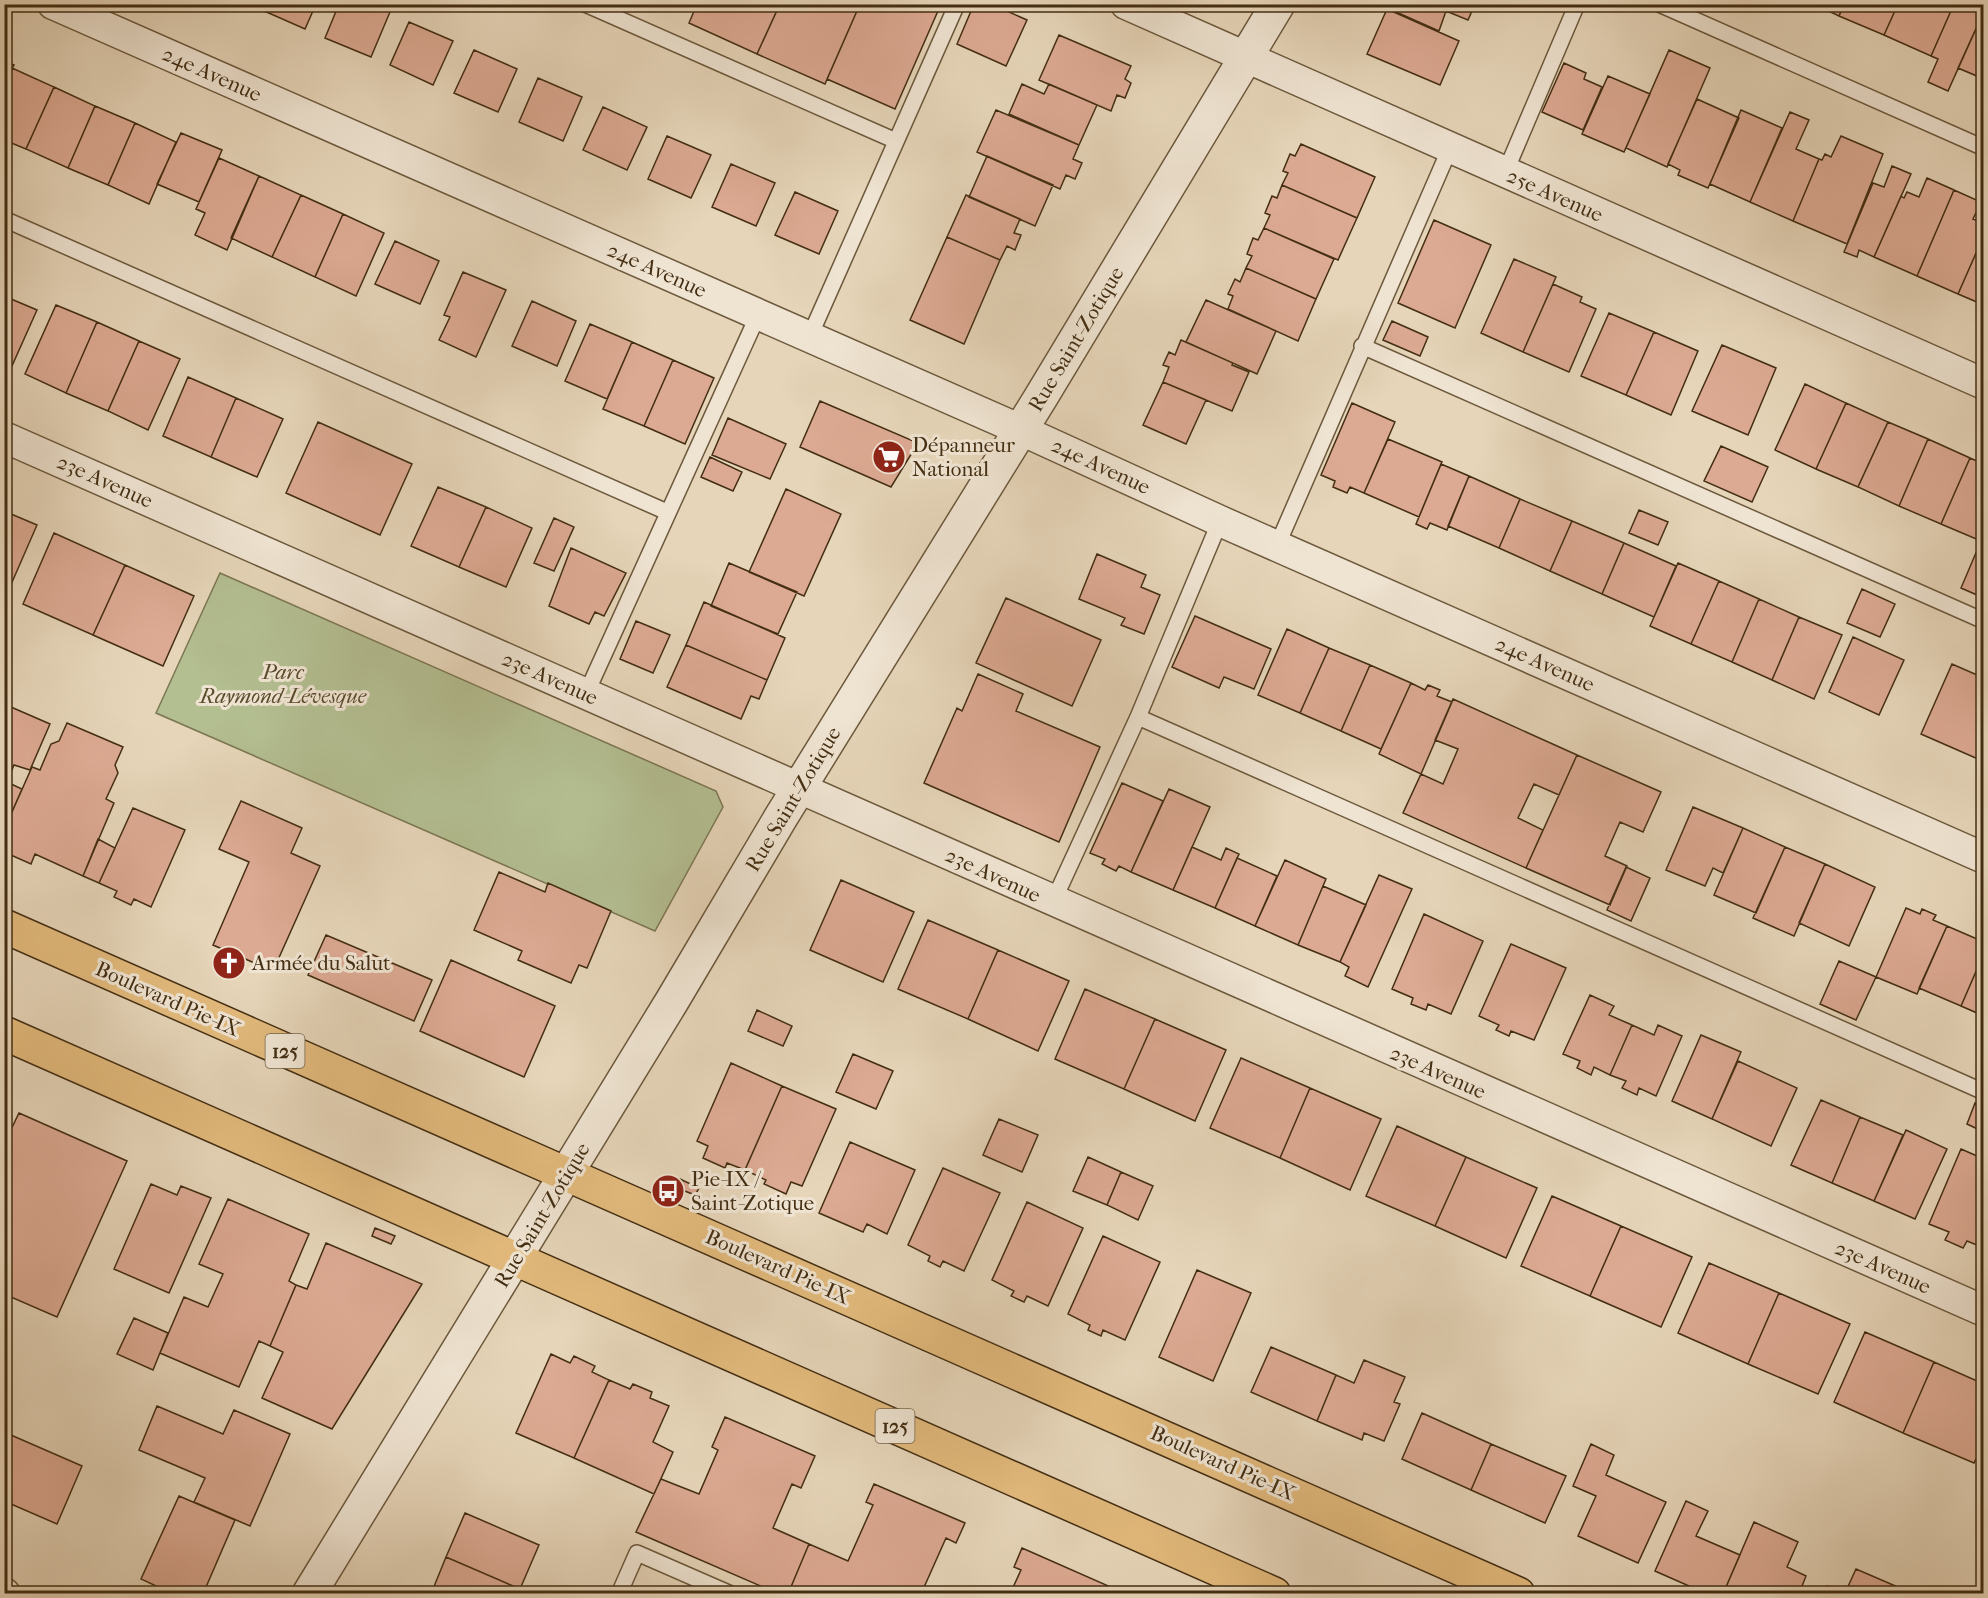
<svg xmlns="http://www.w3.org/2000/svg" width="1988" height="1598" viewBox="0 0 1988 1598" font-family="'IM FELL French Canon',serif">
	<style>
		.green { fill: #b3be91; stroke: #7b7652; stroke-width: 1.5 }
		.building { fill: #dca992; stroke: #432e13; stroke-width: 1.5 }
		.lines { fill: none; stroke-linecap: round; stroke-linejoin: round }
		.service-casing { stroke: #6c583c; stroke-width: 18 }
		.minor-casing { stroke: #6c583c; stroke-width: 33 }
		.tertiary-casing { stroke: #6c583c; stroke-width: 36 }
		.primary-casing { stroke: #432e13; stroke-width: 36 }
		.service { stroke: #efe4d2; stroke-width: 15 }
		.minor { stroke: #efe4d2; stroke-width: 30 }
		.tertiary { stroke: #efe4d2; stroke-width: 33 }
		.primary { stroke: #e3ba7c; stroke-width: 33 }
		.labels { text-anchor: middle; stroke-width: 6; stroke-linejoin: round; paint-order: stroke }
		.shield { fill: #efe4d2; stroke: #77654c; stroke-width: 1.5 }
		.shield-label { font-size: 20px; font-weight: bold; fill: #432e13 }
		.street-label { font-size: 21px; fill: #432e13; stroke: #efe4d2 }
		.poi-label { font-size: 21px; fill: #432e13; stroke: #efe4d2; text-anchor: start }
		.park-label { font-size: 21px; font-style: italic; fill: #594b2c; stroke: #efe4d2 }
	</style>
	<rect width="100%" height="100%" fill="#e6d5b9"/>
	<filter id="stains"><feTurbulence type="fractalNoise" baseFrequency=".00333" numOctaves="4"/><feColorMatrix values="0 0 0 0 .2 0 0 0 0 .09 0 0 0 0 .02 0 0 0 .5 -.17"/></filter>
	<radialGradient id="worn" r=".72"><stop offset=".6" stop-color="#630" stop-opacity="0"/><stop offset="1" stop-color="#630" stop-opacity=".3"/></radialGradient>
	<path class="green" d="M220,573l496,218 7,16 -68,124 -499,-218z"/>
	<path class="building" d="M234,4h18l-3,7z
		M264,4h52l-11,25 -43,-19z
		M339,4h32l19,8 -19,45 -46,-19z
		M697,4h74l7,4 -21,46 -68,-31z
		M780,4h80l-35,80 -68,-30z
		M860,4h81l-46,105 -68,-30z
		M974,4h17l36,16 -21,46 -49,-22z
		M1378,4h97l-7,16 -22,-9 -7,20z
		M1814,4h30l-5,12z
		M1844,4h54l-14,31 -45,-19z
		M1898,4h56l-23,52 -47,-21z
		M1954,4h30v7l-36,80 -20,-9 10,-23 -7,-3z
		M1387,9l72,32 -19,44 -73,-31z
		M1984,11v68l-26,-11z
		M409,22l44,19 -20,44 -43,-20z
		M1059,35l72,31 -6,13 6,4 -6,15 -8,-3 -6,16 -72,-31z
		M474,50l43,19 -19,43 -44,-19z
		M1669,50l41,18 -43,99 -41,-19z
		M4,61l10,4 -10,21z
		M1564,63l22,10 -2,6 18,8 -19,43 -41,-18z
		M12,68l42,19 -28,62 -22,-9v-54z
		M1608,76l42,18 -26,58 -42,-18z
		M538,78l44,19 -19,44 -44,-19z
		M1022,84l22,10 5,-10 48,21 -18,40 -70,-31z
		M54,87l41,19 -27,62 -42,-19z
		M1697,99l42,19 -31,70 -30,-13 2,-5 -12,-6z
		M95,106l40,17 -27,62 -40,-17z
		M603,107l44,20 -20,43 -44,-20z
		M996,110l83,35 -6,14 9,4 -7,16 -9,-4 -6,14 -83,-37z
		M1741,110l41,18 -32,74 -40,-18z
		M1790,112l19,8 -13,29 23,10 -26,62 -43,-19z
		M135,123l41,19 -27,62 -41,-19z
		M181,133l41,17 -23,52 -42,-18z
		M667,136l44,19 -20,43 -43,-19z
		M1841,136l42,18 -36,90 -54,-23 26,-62 3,1 3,-6 6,3z
		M1301,144l74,33 -18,41 -75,-33 6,-12 -5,-2 7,-17 5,2z
		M987,156l66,29 -18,41 -66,-29z
		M219,158l40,18 -32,74 -32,-15 10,-22 -9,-4z
		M731,164l44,19 -19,43 -44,-19z
		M1892,166l19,8 -37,83 -15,-7 -2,7 -13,-5 29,-69 11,4z
		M259,176l42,19 -29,62 -41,-19z
		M1927,178l27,12 -37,86 -43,-19 27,-61 3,2 3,-6 12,5z
		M1282,185l75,33 -19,42 -74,-32 6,-13 -5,-2 7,-17 5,2z
		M1954,190l27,12 -8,17 11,4v12l-26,59 -41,-18z
		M795,192l43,19 -19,43 -44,-19z
		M301,195l42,19 -28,63 -43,-20z
		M966,195l54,24 -6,14 7,2 -6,15 -8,-4 -7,14 -53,-23z
		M343,214l41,19 -28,63 -41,-19z
		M1434,220l57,25 -36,83 -57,-25z
		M1264,228l70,31 -18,40 -70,-31 6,-12 -5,-2 6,-16 5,2z
		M1984,235v70l-26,-11z
		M947,237l53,23 -36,84 -54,-24z
		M395,241l44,20 -19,43 -45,-20z
		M1514,259l42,18 -33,75 -42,-19z
		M1246,268l70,31 -18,42 -70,-32 5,-13 -5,-2 7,-15 5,3z
		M463,272l43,18 -30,67 -37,-17 11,-23 -6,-2z
		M1553,284l29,13 -2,5 16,7 -27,63 -46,-20z
		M4,296l33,14 -26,58 -7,-2z
		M1206,300l70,31 -19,43 -71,-32z
		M532,301l44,20 -19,45 -45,-20z
		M56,305l41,17 -31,71 -41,-19z
		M1609,313l45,19 -28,63 -45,-19z
		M1392,321l36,16 -8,19 -37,-16z
		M97,322l42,19 -31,70 -42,-18z
		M590,324l42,18 -25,57 -42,-18z
		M1654,332l44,19 -27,64 -45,-20z
		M1181,340l52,23 -1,2 17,7 -17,39 -69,-29 6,-15 -6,-2 6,-13 6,3z
		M139,341l41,18 -32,71 -40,-19z
		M632,342l41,18 -29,66 -41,-17z
		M1722,345l54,23 -28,67 -56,-24z
		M673,360l41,18 -29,66 -41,-18z
		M188,377l48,21 -25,59 -48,-21z
		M1163,382l43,18 -20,44 -43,-19z
		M1805,384l41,19 -30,66 -41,-19z
		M236,398l47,21 -26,58 -46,-20z
		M820,401l98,42 -27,44 -91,-40z
		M1352,403l43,19 -31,71 -14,-6 -3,6 -14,-6 2,-6 -14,-6z
		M1846,403l42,19 -30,65 -42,-18z
		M728,418l58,26 -16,35 -58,-24z
		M318,422l94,42 -32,71 -94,-42z
		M1888,422l40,17 -29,67 -41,-19z
		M1388,439l54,23 -23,55 -55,-24z
		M1928,439l42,19 -29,66 -42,-18z
		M1721,446l47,21 -16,35 -48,-21z
		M710,457l32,15 -9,19 -32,-14z
		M1970,458l14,6v71l-3,6 -40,-17z
		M1441,464l28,12 -22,54 -17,-7 -3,6 -11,-5z
		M1469,476l51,23 -21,49 -51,-22z
		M438,487l48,20 -27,60 -48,-21z
		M786,489l55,25 -37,82 -55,-24z
		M1520,499l52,22 -22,50 -51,-23z
		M486,507l46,21 -26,59 -47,-20z
		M1639,510l29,12 -10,23 -29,-12z
		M4,511l33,14 -31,71 -2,-1z
		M554,518l20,9 -20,44 -20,-8z
		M1572,521l52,22 -22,51 -52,-23z
		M54,533l71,32 -32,70 -70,-31z
		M1981,541l3,1v56l-23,-10z
		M1624,543l52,23 -22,51 -52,-23z
		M571,548l55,25 -22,43 -9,-4 -6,12 -40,-18z
		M1097,554l49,21 -5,12 19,8 -16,39 -23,-9 4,-7 -46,-19z
		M729,563l68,29 -19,42 -67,-28z
		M1678,563l41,18 -28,63 -41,-18z
		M125,565l69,31 -31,70 -70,-31z
		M1719,581l40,18 -27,63 -41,-18z
		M1862,589l33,15 -15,33 -33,-14z
		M1006,598l95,42 -29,66 -96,-43z
		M1759,599l40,18 -27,63 -40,-18z
		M704,602l81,36 -18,42 -81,-35z
		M1195,616l76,33 -17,40 -30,-12 -5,11 -47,-21z
		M1799,617l43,18 -28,64 -42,-19z
		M636,621l34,14 -17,38 -33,-14z
		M1287,629l42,19 -29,65 -42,-18z
		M1853,637l51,23 -25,55 -50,-23z
		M686,645l81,35 -8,19 -8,-3 -10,23 -74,-32z
		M1329,648l41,17 -29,66 -41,-18z
		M1952,664l32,14v69l-6,12 -57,-25z
		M1370,665l41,18 -30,66 -40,-18z
		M978,674l45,20 -7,17 84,36 -41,95 -135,-59 33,-75 5,3z
		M1411,683l14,7 3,-5 12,5 -3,6 15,6 -31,72 -42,-20z
		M1453,699l124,56 -18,40 -25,-11 -16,34 25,12 -17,38 -123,-55 18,-39 22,10 15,-35 -23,-9z
		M4,704l46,20 -20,46 -16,-5 -7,17 15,7 -18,41z
		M67,723l56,24 -8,18 3,8 -12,26 8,4 -31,73 -48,-22 -4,10 -27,-12v-22l28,-63 8,3 11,-26 8,-3z
		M1577,755l84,37 -18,40 -23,-10 -15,34 22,10 -17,39 -84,-37z
		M1122,783l41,18 -32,71 -12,-6 -3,5 -14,-7 3,-5 -15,-6z
		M1169,789l41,18 -37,83 -42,-18z
		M241,801l61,27 -11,25 29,13 -47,105 -60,-26 36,-83 -30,-13z
		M1693,807l50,21 -20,45 -10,-5 -8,18 -39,-16z
		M133,808l52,22 -34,77 -17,-8 -3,6 -17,-8 3,-6 -18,-8z
		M1743,828l42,19 -29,66 -42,-18z
		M98,839l17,9 -16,35 -16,-7z
		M1192,847l29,13 5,-12 13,6 -24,54 -42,-18z
		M1785,847l40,17 -31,72 -41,-18z
		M1237,858l40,18 -22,50 -40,-18z
		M1285,860l41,19 -28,66 -43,-19z
		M1825,864l50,23 -26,59 -50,-23z
		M1626,867l24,11 -19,43 -24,-11z
		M499,872l46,20 3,-9 63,28 -24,57 -8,-3 -8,18 -53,-23 4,-9 -48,-21z
		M1379,875l33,14 -44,98 -23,-11 4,-9 -9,-5z
		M841,880l73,32 -31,70 -73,-32z
		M1323,886l43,19 -26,57 -42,-17z
		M1906,908l14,6 2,-5 14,6 -3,5 14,6 -30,68 -41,-17z
		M1424,914l59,27 -32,73 -23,-10 -2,6 -15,-6 2,-6 -21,-9z
		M928,920l70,30 -30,69 -70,-30z
		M1947,926l37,16v11l-23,53 -42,-18z
		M326,935l106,45 -18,41 -106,-46z
		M1511,944l55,24 -32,72 -23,-9 -2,5 -13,-6 3,-5 -20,-9z
		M998,950l71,31 -31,70 -70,-32z
		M1984,953v63l-23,-10z
		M451,960l104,46 -31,71 -104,-46z
		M1839,961l37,16 -20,43 -36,-16z
		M1085,989l70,30 -31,70 -69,-30z
		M1590,995l24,11 -5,9 23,10 -22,50 -16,-8 -3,8 -14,-7 3,-7 -17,-7z
		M757,1010l35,16 -9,20 -35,-15z
		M1155,1019l71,31 -31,71 -71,-32z
		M1632,1025l22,10 4,-10 24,11 -26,60 -17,-8 -2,7 -15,-7 4,-7 -16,-6z
		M1701,1035l40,17 -29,67 -40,-18z
		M853,1054l40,17 -17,38 -40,-17z
		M1241,1058l69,30 -30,70 -70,-30z
		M1738,1061l59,27 -26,58 -59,-27z
		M731,1063l51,23 -37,84 -18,-7 -2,5 -22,-10 5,-12 -11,-5z
		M782,1086l54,23 -34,77 -11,-4 -5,12 -22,-10 2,-4 -21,-10z
		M1310,1088l71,31 -31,71 -70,-32z
		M1821,1100l39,17 -28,66 -41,-18z
		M1975,1103l9,4v25l-17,-8z
		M19,1113l108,48 -70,156 -53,-23v-150z
		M1860,1117l43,18 -29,66 -42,-18z
		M999,1119l39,16 -16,37 -39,-17z
		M1397,1126l69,31 -31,69 -69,-30z
		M1906,1130l41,19 -32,70 -41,-18z
		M850,1142l65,28 -28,64 -20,-10 -4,8 -44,-19z
		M1961,1149l23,10v89l-17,-7 -4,7 -18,-8 4,-8 -20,-8z
		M1088,1157l33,15 -14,33 -34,-14z
		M1466,1157l71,31 -31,70 -71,-32z
		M943,1168l57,25 -36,78 -21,-10 -3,6 -12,-6 2,-5 -22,-11z
		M1121,1172l32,14 -15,34 -31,-15z
		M680,1179l19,9 -4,7 -18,-7z
		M151,1184l26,11 4,-9 30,12 -42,95 -55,-24z
		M1552,1196l69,30 -31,70 -69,-30z
		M228,1199l81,35 -20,47 7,4 -26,61 -11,-5 -20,46 -79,-34 24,-56 24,10 15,-33 -24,-10z
		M1027,1202l56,26 -35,78 -21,-10 -3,6 -13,-6 3,-5 -22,-11z
		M1621,1226l71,31 -31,70 -71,-31z
		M375,1228l20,8 -4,8 -19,-8z
		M1103,1236l57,26 -35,78 -22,-10 -2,6 -13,-6 2,-5 -22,-11z
		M326,1243l96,41 -90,145 -70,-31 21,-46 -13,-6 26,-61 11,4z
		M1709,1263l70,30 -31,71 -70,-31z
		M1197,1270l54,23 -38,88 -54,-24z
		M1779,1293l71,31 -32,70 -70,-30z
		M134,1318l34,15 -15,37 -36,-16z
		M1865,1332l69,30 -31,71 -69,-31z
		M1271,1347l65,28 -19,46 -66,-29z
		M551,1354l19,9 4,-7 21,10 -3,6 17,8 -35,78 -58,-25z
		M1364,1360l41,17 -11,25 6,2 -16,37 -20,-8 -2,7 -45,-19 19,-46 18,8z
		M1934,1362l50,22v58l-10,21 -71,-30z
		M609,1380l21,9 3,-5 19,8 -2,6 19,8 -16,36 20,10 -19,42 -80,-36z
		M157,1406l66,28 11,-24 56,24 -40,92 -56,-24 11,-24 -66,-28z
		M1422,1413l69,31 -20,46 -69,-31z
		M725,1417l90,39 -14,32 -9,-4 -19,44 36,16 -21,50h-9l-143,-62 25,-53 38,15 19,-44 -6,-3z
		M4,1432l78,34 -25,58 -53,-23z
		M1491,1444l75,32 -21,47 -74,-33z
		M1591,1444l23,11 -8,20 60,27 -28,61 -60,-27 18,-40 -23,-10z
		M874,1484l91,39 -9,20 -10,-5 -25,56h-133l21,-50 39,17 25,-56 -7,-3z
		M179,1496l56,24 -32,74h-30l-32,-15z
		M1686,1501l22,10 -12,25 44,19 -17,39h-16l-52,-23z
		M465,1513l74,32 -19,44 -74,-32z
		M1754,1522l44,20 -11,25 19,9 -7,18h-76z
		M1022,1548l91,40 -3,6h-100l11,-24 -7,-3z
		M446,1557l74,32 -2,5h-87z
		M1856,1569l51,22 -1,3h-82l3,-8 18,7z"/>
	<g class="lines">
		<g class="service-casing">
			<path id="service" d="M585,4l311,137
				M1659,4l325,144
				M1505,173l72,-169
				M4,219l663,293
				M809,338l148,-334
				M1362,346l622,275
				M1277,546l173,-398
				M586,694l172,-379
				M1138,717l846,375
				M1053,902l85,-185 82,-196
				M619,1594l18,-41 94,41"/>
		</g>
		<g class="minor-casing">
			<path id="minor" d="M53,4l968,426 199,91 764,337
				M1126,4l858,380
				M4,437c660,291 1319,584 1980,874
				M4,1593l1,1"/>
		</g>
		<g class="tertiary-casing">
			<path id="tertiary" d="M309,1594l363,-593 109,-184 260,-420 237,-393"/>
		</g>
		<g class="primary-casing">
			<path id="primary" d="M4,926l1514,668
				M4,1033l1270,561"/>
		</g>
		<use href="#service" class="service"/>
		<use href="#minor" class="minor"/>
		<use href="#tertiary" class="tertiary"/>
		<use href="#primary" class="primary"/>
	</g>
	<defs>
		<g id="supermarket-disc" transform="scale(1.725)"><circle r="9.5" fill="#8f2418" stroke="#efe4d2"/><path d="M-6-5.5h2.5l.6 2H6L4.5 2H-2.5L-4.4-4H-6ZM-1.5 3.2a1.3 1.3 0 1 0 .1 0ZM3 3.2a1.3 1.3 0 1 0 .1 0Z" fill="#fff"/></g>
		<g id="church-disc" transform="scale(1.725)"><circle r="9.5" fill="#8f2418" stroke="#efe4d2"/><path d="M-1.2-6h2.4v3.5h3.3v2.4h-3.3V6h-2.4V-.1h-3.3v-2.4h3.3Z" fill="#fff"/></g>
		<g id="bus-disc" transform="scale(1.725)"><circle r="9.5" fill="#8f2418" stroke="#efe4d2"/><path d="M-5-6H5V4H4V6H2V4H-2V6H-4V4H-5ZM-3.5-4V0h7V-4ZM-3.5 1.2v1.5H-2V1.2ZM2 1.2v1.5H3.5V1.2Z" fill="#fff"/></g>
	</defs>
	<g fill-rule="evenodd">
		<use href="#supermarket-disc" x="889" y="457"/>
		<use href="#church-disc" x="229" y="963"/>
		<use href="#bus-disc" x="668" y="1191"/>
	</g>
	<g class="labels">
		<g class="shield">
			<rect x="265.5" y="1034" width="39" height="34" rx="4.5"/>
			<rect x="875.5" y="1409" width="39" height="34" rx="4.5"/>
		</g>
		<g class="shield-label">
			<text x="285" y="1058">125</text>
			<text x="895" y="1433">125</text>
		</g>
		<g class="street-label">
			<text transform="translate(212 74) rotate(24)" y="7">24e Avenue</text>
			<text transform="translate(1555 195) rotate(24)" y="7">25e Avenue</text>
			<text transform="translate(657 270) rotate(24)" y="7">24e Avenue</text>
			<text transform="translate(1076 339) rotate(-59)" y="7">Rue Saint-Zotique</text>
			<text transform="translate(1101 466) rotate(25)" y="7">24e Avenue</text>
			<text transform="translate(105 481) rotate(24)" y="7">23e Avenue</text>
			<text transform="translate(1545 664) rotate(24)" y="7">24e Avenue</text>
			<text transform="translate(550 678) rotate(24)" y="7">23e Avenue</text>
			<text transform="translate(793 799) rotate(-59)" y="7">Rue Saint-Zotique</text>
			<text transform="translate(993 875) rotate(25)" y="7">23e Avenue</text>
			<text transform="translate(168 999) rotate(24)" y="7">Boulevard Pie-IX</text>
			<text transform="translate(1438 1072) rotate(24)" y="7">23e Avenue</text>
			<text transform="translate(542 1215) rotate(-59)" y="7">Rue Saint-Zotique</text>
			<text transform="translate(778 1267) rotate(24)" y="7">Boulevard Pie-IX</text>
			<text transform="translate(1883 1267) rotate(24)" y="7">23e Avenue</text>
			<text transform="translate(1223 1463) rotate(24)" y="7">Boulevard Pie-IX</text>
		</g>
		<g class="poi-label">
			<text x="912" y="452">Dépanneur<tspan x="912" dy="24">National</tspan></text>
			<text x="252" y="970">Armée du Salut</text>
			<text x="691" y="1186">Pie-IX /<tspan x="691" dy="24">Saint-Zotique</tspan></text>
		</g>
		<g class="park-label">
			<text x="283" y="679">Parc<tspan x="283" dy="24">Raymond-Lévesque</tspan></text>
		</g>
	</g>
	<rect width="1988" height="1598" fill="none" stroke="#e6d5b9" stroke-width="24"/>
	<rect x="6" y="6" width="1976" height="1586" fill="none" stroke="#432e13" stroke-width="3"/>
	<rect x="12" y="12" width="1964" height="1574" fill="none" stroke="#432e13" stroke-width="1.5"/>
	<rect width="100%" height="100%" filter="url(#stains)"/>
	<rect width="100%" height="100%" fill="url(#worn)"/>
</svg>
